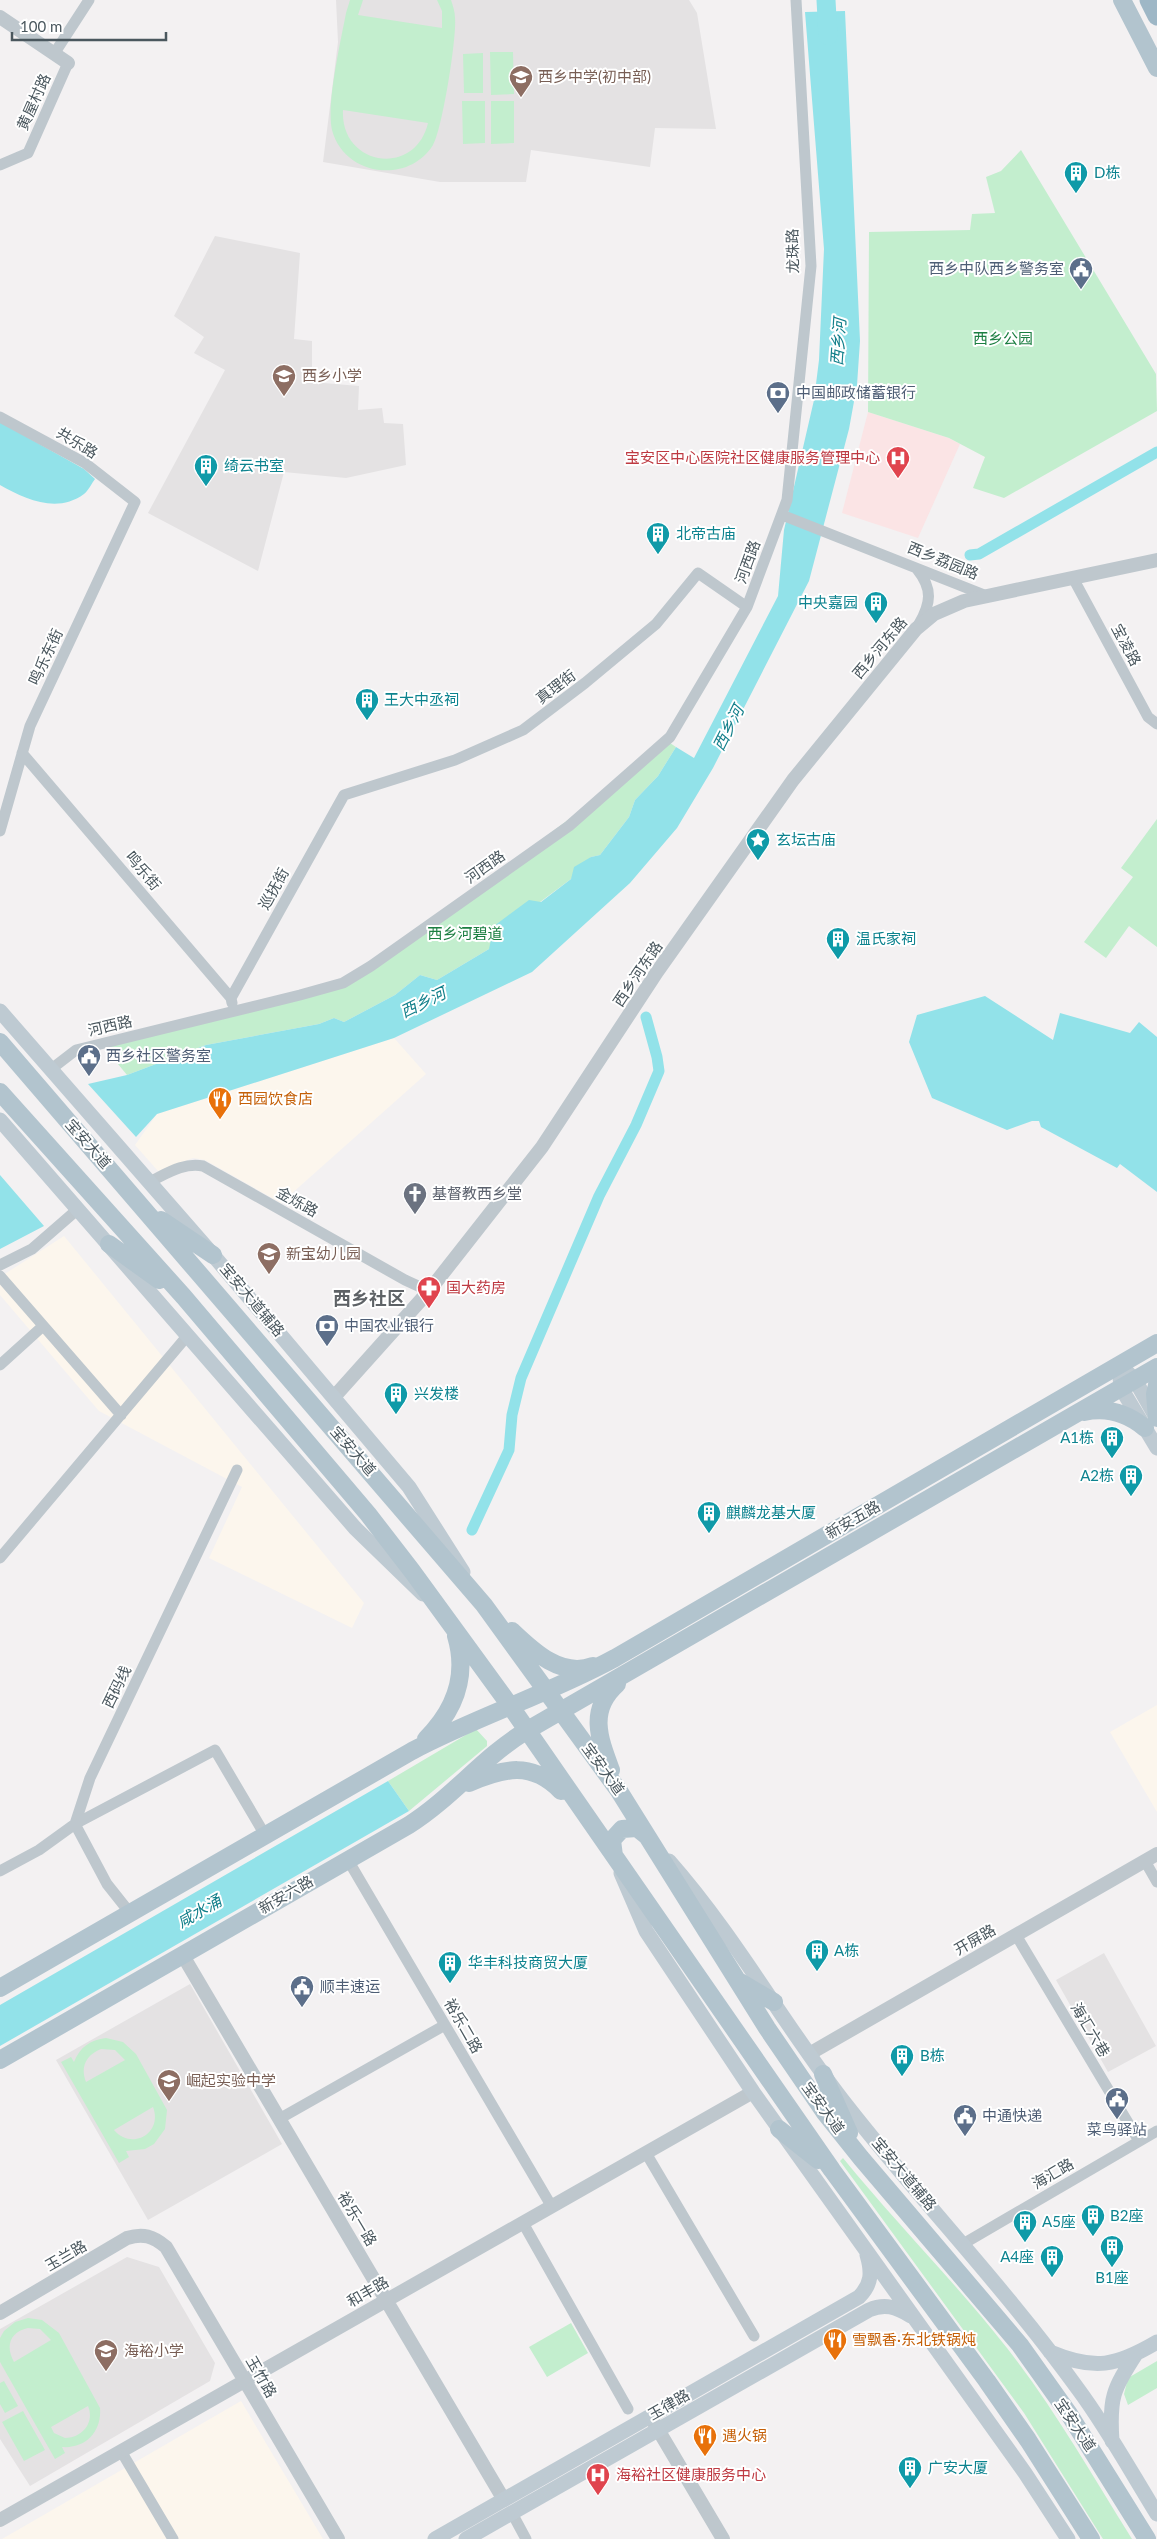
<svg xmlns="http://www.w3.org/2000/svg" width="1157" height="2539" viewBox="0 0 1157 2539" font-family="Lato,'Noto Sans SC',sans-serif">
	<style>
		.commercial { fill: #fcf6ed }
		.education { fill: #e4e2e3 }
		.medical { fill: #fbe4e5 }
		.green { fill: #c3eece; fill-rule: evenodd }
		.water { fill: #92e2e9 }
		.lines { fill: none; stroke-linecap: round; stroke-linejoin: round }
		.canal { stroke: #92e2e9; stroke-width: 11 }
		.river { stroke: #92e2e9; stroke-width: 19 }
		.minor { stroke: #bec7cd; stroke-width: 11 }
		.tertiary { stroke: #bec7cd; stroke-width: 14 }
		.secondary { stroke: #becad2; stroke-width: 15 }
		.primary { stroke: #b2c4ce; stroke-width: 18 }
		.trunk { stroke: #9eb7c6; stroke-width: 19 }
		.labels { text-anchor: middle; stroke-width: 4; stroke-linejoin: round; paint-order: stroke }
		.education-label { font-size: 15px; fill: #785e54; stroke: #fff; text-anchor: start }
		.street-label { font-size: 15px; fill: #4a575e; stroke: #fff }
		.culture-label { font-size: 15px; fill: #0d838f; stroke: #fff; text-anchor: start }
		.service-label { font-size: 15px; fill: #4e5e75; stroke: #fff; text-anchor: start }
		.park-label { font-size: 15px; fill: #1b7e41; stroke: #fff }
		.health-label { font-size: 15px; fill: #be3a42; stroke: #fff; text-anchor: start }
		.food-label { font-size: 15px; fill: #c56008; stroke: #fff; text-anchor: start }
		.worship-label { font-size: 15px; fill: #5b616d; stroke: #fff; text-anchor: start }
		.water-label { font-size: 16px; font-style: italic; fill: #127f8a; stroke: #fff }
		.quarter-label { font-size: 18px; font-weight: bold; fill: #5e6266; stroke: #fff }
	</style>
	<rect width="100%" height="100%" fill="#f3f1f2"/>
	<path class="commercial" d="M394,1038l32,36 -145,129 -76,-43 -12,-2 -35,13 -23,-26 22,-31z
		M64,1236l300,367 -12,25 -143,-70 33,-71 -143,-76 -99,-116v-18z
		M1157,1705v107l-47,-80z
		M241,2401l82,138h-321z"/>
	<path class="education" d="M336,0h353l8,13 19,116 -61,-1 -5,39 -119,-17 -5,32h-86l-117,-20 15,-120z
		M215,236l85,17 -6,86 18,2v41l47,4 -1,24 24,-2 2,15 19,1 3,41 -60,13 -62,-6 -26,99 -110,-58 77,-143 -31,-17 10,-16 -30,-21z
		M1104,1953l52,93 -48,26 -52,-92z
		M190,1984l92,160 -134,76 -92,-160z
		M127,2257l32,10 56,96 -5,18 -180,105 -30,-47v-110z"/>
	<path class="medical" d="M868,412l81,26 11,6 -42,94 -76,-25z"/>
	<path class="green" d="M350,0h13l-5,15 84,13v-17l-5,-11h14c2,6 4,12 4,18 2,19 -13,113 -22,127 -25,40 -89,31 -101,-15 -6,-25 9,-90 14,-117zM343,110l85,13c-13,55 -88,43 -85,-13z
		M490,52h23l1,42 -23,1z
		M483,53v40h-19l-1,-39z
		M462,101h23v42l-22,1z
		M491,101h23v42l-23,1z
		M1021,150l135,224 1,37 -153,87 -31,-10 12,-31 -36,-19 -81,-26 1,-180 101,-2 2,-16 23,-1 -9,-36 15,-6z
		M670,743l6,4 -18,29 -23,24 -6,17 -29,38 -9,2 -20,22 -31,23 -51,47 -52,31 -17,-5 -25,20 -51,27 -10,-4 -15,6 -113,21 -79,30 -23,-28 243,-61z
		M1157,819v128l-28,-21 -23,32 -22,-16 49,-65 -12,-9z
		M476,1729l11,12v5l-78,65 -21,-30z
		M106,2038l17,4 13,12 31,56 -2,19 -11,15 -9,5 -19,2 3,6 -10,6 -58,-101 10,-5 3,5c6,-15 16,-22 32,-24zM101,2049l14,1 10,10 -39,22c-6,-15 0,-27 15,-33zM153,2107c10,26 -21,44 -39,23z
		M843,2158c53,65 112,124 164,190 47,60 85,127 125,191h-29l-79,-126 -184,-252z
		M28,2318l14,2 17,13 41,75c2,23 -14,41 -38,39l3,6 -10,6 -55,-97v-24l4,-7 11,-9zM28,2328l12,1 11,11 -37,22c-9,-16 -4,-30 14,-34zM88,2406c7,17 -6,32 -23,32l-11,-5 -3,-6z
		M571,2323l17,30 -41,24 -18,-30z
		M1157,2361v27l-29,17 -4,-11 4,-16z
		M4,2381l14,25 -13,7 -5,-9v-21z
		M23,2411l22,39 -21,11 -22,-39z"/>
	<path class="water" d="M845,11l15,330 -3,44 -8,44 -40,152 -96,187 -36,60 -47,55 -98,89 -138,66 -237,76 -21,23 -48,-53 39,-9 79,-30 113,-21 15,-6 10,4 51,-27 25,-20 17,5 52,-31 5,-23 35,-26 12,2 30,-23 3,-12 17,-10 9,-2 29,-38 6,-17 23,-24 18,-29 18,11 84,-162 6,-66 30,-130 5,-40 5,-111 -19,-237z
		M0,422l84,47 11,10c-3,4 -7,12 -11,15 -27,20 -59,5 -84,-9z
		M985,996l68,44 7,-27 70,20 9,-11 18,15v155l-37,-28 -3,4 -76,-41 -2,-6h-7l-25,9 -75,-32 -23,-56 8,-27z
		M0,1175l44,51 -44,23z
		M388,1781l21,30 -409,235v-41z"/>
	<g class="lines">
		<path class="canal" d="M970,555l9,-1 178,-102
			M472,1530l37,-80 3,-35 9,-37 78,-182 37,-71 23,-54 -2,-14 -11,-40"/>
		<path class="river" d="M826,0l2,36"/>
		<path class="minor" d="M54,54l35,-54
			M0,165l28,-12 40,-90
			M0,417l85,46 50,39 -105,224 -30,105
			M782,515l205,81
			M917,569c16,20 14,34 2,55
			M1073,578l75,139 9,7
			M22,753l209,245 1,5
			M231,998l113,-203 111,-35 68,-30 62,-47 71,-59 42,-51 49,34
			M50,1070l26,-20 224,-55 43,-12 28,-17 198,-140 101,-89 77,-130 40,-107 24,-234 -15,-266
			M149,1182c17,-8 35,-20 54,-16l202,114 24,11
			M0,1265l32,-16 46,-40
			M0,1276l121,139
			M0,1365l43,-39
			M0,1558l188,-223
			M348,1860l204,347
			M1145,1861l12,21
			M0,1871l39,-21 36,-26 140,-74 50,85
			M130,1913l-23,-29 -32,-60 15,-46 147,-308
			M1016,1935l123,206
			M279,2119l166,-94
			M646,2153l108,183
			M523,2223l105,186
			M963,2244l194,-113
			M121,2451l52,88
			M512,2513l14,26"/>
		<path class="tertiary" d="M0,17l68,46
			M334,1397l95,-106 113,-144 115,-175 136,-192 123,-151 18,-15 30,-13 193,-41
			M182,1954l322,546
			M809,2054l348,-200
			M0,2313l127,-75c16,-5 26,-2 39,9l172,292
			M650,2416l73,123
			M0,2520l753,-428"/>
		<path class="secondary" d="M0,1011l213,244 196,232 54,85
			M0,1120l355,408 68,66
			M1119,1365l2,23 36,60
			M1127,1372l8,8 21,37
			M669,1861c67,76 116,166 178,245 75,96 160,184 231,283 29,39 53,83 79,125
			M621,1873l25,58 107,161 272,381 43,66
			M1050,2352c45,19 66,14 107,-10
			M1112,2441c-3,-43 1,-52 24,-87
			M435,2539l424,-242c13,-13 13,-25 8,-42
			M466,2539l403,-229c16,-7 27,-3 42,6"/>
		<path class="primary" d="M1122,0l35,68
			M0,1042l484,563 135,186 148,237 58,85 36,45 159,187 49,69 78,125
			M0,1092l184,205 184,217 44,57 99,136 321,463 155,211 41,59 63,99
			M161,1220l52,35
			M109,1244l50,36
			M1084,1412c23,-5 43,1 61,16
			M1157,1418l-2,-24 2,-9
			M512,1631c21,20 49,47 81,35
			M426,1739c29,-29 42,-63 30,-103
			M611,1770c-12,-32 -23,-60 6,-86
			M469,1783c35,-15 63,-22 92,8
			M614,1856l-2,-16 10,-11 15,-1 10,8
			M740,1982l34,20
			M0,1988l412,-237c66,-35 137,-57 203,-93l542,-315
			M0,2060l409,-235c44,-28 74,-68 117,-94l631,-364
			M823,2074l26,59
			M779,2129l39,31"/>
		<path class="trunk" d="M1149,0l8,16"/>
	</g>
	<defs>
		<g id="school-pin" transform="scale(1.25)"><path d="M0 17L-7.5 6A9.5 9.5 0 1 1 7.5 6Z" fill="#8d6e63" stroke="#fff"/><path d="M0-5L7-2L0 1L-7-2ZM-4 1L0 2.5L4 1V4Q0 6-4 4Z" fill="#fff"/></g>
		<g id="building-pin" transform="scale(1.25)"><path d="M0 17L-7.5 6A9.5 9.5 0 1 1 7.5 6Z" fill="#0f9aa8" stroke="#fff"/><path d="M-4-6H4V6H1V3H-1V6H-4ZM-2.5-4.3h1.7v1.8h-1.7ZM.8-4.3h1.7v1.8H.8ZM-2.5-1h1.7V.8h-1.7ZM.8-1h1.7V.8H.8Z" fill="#fff"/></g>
		<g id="civic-pin" transform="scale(1.25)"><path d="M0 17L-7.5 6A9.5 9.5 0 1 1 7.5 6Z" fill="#5c6f8a" stroke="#fff"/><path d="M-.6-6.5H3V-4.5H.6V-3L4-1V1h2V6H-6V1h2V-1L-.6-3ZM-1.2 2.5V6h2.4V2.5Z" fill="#fff"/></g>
		<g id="bank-pin" transform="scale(1.25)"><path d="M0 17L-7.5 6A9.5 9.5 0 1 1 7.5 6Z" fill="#5c6f8a" stroke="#fff"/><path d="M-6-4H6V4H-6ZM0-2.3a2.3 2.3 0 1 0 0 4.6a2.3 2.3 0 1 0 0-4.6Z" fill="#fff"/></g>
		<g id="hospital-pin" transform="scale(1.25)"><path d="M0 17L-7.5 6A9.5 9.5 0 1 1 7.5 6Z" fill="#e0444e" stroke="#fff"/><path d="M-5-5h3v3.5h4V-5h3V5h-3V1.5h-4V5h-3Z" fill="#fff"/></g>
		<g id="sight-pin" transform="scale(1.25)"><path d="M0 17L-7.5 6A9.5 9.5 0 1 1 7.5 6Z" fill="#0f9aa8" stroke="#fff"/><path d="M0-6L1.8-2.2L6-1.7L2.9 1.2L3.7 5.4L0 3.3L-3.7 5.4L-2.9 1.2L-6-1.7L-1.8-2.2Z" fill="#fff"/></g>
		<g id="restaurant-pin" transform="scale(1.25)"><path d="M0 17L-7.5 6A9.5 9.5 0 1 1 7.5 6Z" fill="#e8710a" stroke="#fff"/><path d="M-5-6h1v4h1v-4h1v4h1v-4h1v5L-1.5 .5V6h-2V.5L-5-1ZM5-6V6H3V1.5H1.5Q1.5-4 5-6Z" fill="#fff"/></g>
		<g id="church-pin" transform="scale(1.25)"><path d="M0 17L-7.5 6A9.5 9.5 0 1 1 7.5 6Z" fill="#6b7280" stroke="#fff"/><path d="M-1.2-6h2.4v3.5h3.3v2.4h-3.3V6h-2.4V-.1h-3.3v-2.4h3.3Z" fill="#fff"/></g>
		<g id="pharmacy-pin" transform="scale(1.25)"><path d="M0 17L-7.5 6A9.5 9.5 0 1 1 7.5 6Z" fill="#e0444e" stroke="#fff"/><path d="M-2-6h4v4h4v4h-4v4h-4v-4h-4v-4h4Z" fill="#fff"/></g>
	</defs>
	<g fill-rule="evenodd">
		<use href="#school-pin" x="521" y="77"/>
		<use href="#building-pin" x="1076" y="173"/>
		<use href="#civic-pin" x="1081" y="269"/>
		<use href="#school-pin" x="284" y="376"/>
		<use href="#bank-pin" x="778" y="393"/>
		<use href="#hospital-pin" x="898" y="458"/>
		<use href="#building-pin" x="206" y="466"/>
		<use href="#building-pin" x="658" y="534"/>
		<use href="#building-pin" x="876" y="603"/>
		<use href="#building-pin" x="367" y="700"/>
		<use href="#sight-pin" x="758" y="840"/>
		<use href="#building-pin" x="838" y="939"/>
		<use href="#civic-pin" x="89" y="1056"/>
		<use href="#restaurant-pin" x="220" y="1099"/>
		<use href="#church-pin" x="415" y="1194"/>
		<use href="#school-pin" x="269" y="1254"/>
		<use href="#pharmacy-pin" x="429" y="1288"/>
		<use href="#bank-pin" x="327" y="1326"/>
		<use href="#building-pin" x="396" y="1394"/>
		<use href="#building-pin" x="1112" y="1438"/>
		<use href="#building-pin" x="1131" y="1476"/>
		<use href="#building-pin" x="709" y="1513"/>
		<use href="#building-pin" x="817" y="1951"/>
		<use href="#building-pin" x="450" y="1963"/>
		<use href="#civic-pin" x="302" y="1987"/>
		<use href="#building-pin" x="902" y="2056"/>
		<use href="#school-pin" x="169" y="2081"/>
		<use href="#civic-pin" x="1117" y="2099"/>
		<use href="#civic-pin" x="965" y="2116"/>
		<use href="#building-pin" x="1093" y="2216"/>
		<use href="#building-pin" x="1025" y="2222"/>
		<use href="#building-pin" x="1112" y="2247"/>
		<use href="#building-pin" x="1052" y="2257"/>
		<use href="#restaurant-pin" x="835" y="2340"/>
		<use href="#school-pin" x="106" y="2351"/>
		<use href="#restaurant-pin" x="705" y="2436"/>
		<use href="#building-pin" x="910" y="2468"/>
		<use href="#hospital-pin" x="598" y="2475"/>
	</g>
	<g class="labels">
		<g class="education-label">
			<text x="538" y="82">西乡中学(初中部)</text>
			<text x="302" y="381">西乡小学</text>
			<text x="286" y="1259">新宝幼儿园</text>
			<text x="186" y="2086">崛起实验中学</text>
			<text x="124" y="2356">海裕小学</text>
		</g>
		<g class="street-label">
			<text transform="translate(34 102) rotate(-66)" y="5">黄屋村路</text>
			<text transform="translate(793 251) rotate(-91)" y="5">龙珠路</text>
			<text transform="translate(77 443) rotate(31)" y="5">共乐路</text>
			<text transform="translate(943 561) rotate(22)" y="5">西乡荔园路</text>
			<text transform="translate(748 562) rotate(-70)" y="5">河西路</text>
			<text transform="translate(1126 645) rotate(62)" y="5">宝凌路</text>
			<text transform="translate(880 648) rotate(-50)" y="5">西乡河东路</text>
			<text transform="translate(46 657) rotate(-65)" y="5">鸣乐东街</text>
			<text transform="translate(556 687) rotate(-37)" y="5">真理街</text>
			<text transform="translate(485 867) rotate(-35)" y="5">河西路</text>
			<text transform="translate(143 871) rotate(50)" y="5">鸣乐街</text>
			<text transform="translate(274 889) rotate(-61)" y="5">巡抚街</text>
			<text transform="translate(638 974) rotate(-56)" y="5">西乡河东路</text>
			<text transform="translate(110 1026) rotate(-13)" y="5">河西路</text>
			<text transform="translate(88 1144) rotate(49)" y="5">宝安大道</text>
			<text transform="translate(297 1202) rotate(29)" y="5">金烁路</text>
			<text transform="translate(252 1300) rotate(50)" y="5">宝安大道辅路</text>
			<text transform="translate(353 1451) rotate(49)" y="5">宝安大道</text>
			<text transform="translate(853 1520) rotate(-30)" y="5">新安五路</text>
			<text transform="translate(117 1687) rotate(-64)" y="5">西码线</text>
			<text transform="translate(603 1769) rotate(54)" y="5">宝安大道</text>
			<text transform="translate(286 1895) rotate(-30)" y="5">新安六路</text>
			<text transform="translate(975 1940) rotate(-30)" y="5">开屏路</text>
			<text transform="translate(463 2026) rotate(60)" y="5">裕乐二路</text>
			<text transform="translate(1090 2030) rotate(59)" y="5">海汇六巷</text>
			<text transform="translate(823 2108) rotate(54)" y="5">宝安大道</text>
			<text transform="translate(904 2174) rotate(50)" y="5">宝安大道辅路</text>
			<text transform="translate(1053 2174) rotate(-30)" y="5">海汇路</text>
			<text transform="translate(357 2219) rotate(59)" y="5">裕乐一路</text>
			<text transform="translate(66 2256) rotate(-30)" y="5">玉兰路</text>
			<text transform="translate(368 2292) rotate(-30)" y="5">和丰路</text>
			<text transform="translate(261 2377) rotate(60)" y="5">玉竹路</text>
			<text transform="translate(669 2405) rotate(-30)" y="5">玉律路</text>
			<text transform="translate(1075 2425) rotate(56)" y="5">宝安大道</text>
		</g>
		<g class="culture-label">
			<text x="1094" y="178">D栋</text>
			<text x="224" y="471">绮云书室</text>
			<text x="676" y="539">北帝古庙</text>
			<text x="858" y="608" text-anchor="end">中央嘉园</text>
			<text x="384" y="705">王大中丞祠</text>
			<text x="776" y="845">玄坛古庙</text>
			<text x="856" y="944">温氏家祠</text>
			<text x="414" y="1399">兴发楼</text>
			<text x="1094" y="1443" text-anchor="end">A1栋</text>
			<text x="1114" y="1481" text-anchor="end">A2栋</text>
			<text x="726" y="1518">麒麟龙基大厦</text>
			<text x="834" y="1956">A栋</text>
			<text x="468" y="1968">华丰科技商贸大厦</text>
			<text x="920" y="2061">B栋</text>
			<text x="1110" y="2221">B2座</text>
			<text x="1042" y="2227">A5座</text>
			<text x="1034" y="2262" text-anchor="end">A4座</text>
			<text x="1112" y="2283" text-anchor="middle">B1座</text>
			<text x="928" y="2473">广安大厦</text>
		</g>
		<g class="service-label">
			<text x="1064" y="274" text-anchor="end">西乡中队西乡警务室</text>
			<text x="796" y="398">中国邮政储蓄银行</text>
			<text x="106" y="1061">西乡社区警务室</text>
			<text x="344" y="1331">中国农业银行</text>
			<text x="320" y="1992">顺丰速运</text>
			<text x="982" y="2121">中通快递</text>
			<text x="1117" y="2135" text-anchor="middle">菜鸟驿站</text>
		</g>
		<g class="park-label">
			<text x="1003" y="344">西乡公园</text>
			<text x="465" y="939">西乡河碧道</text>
		</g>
		<g class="health-label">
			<text x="880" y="463" text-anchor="end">宝安区中心医院社区健康服务管理中心</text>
			<text x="446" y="1293">国大药房</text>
			<text x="616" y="2480">海裕社区健康服务中心</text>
		</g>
		<g class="food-label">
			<text x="238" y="1104">西园饮食店</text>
			<text x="852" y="2345">雪飘香·东北铁锅炖</text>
			<text x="722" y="2441">遇火锅</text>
		</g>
		<g class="worship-label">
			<text x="432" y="1199">基督教西乡堂</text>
		</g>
		<g class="water-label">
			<text transform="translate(838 342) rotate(-86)" y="6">西乡河</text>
			<text transform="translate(728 728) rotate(-63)" y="6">西乡河</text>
			<text transform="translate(423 1002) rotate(-26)" y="6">西乡河</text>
			<text transform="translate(199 1911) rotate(-30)" y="6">咸水涌</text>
		</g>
		<g class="quarter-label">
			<text x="369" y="1305">西乡社区</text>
		</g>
	</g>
	<path d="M12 32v8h154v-8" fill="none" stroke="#4a575e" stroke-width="2.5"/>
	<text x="20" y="32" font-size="15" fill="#4a575e" stroke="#ffffff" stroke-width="4" paint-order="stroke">100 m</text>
</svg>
